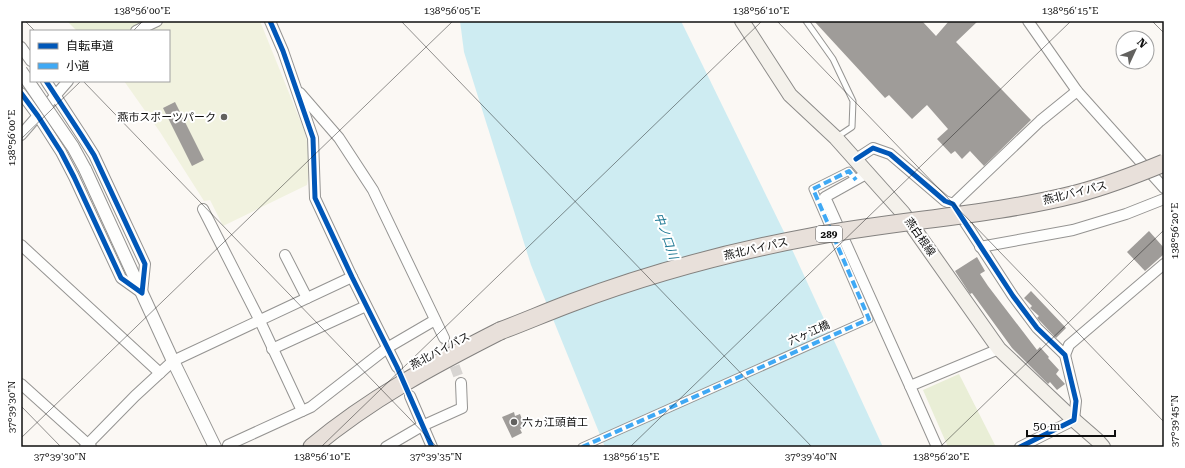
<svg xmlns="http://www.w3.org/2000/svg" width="1185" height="468" font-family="'Roboto Serif','Noto Sans JP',serif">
	<rect width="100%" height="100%" fill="#fbf8f4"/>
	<g fill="#e9eed6">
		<path d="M67 21H151L129 31H77Z"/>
		<path d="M959 374 996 447H948L923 390Z"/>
	</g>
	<path fill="#f1f2df" d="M166 21H260L304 130C310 149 311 165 307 185L223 226 210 200 204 201 160 132 124 81H169V31H146Z"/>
	<path fill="#ceecf2" d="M460 21H681L784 232 883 447H605L531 265 464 52Z"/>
	<g fill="#9f9c99">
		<path d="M814 21H922L936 36 949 21H978L956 42 1031 120 984 166 970 151 962 159 955 151 951 154 937 139 948 129 927 105 912 119 889 95 885 98Z"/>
		<path d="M175 102 204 160 192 166 163 108Z"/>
		<path d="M1149 231 1164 248V254L1145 271 1127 252Z"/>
		<path d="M977 257 985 271 980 274 988 286 1037 350 1040 347 1049 357 1048 358 1059 370 1056 374 1065 384 1057 390 1050 382 1048 384 1012 348 972 293 970 294 955 271Z"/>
		<path d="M1031 291 1066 328 1056 338 1040 321 1037 318 1039 316 1030 308 1032 306 1024 298Z"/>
		<path d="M514 412 515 416 520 414 525 427 520 429 522 433 512 438 502 417Z"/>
	</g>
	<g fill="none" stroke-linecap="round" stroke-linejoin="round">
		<g stroke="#d8d5d2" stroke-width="10" stroke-dasharray="10 5" stroke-linecap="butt">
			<path d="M444 338 461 383"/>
			<path d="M397 367 410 396"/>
		</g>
		<g stroke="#959492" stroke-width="7">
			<path id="service" d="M806 21 833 59 853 101 852 127 837 137"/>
		</g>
		<g stroke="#959492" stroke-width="9">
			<path id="pedestrian" d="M582 447 869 319 813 189 849 171 856 180"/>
		</g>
		<g stroke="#959492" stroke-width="12">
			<g id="minor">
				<path d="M270 21 283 51 313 138 315 198 352 277 397 367"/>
				<path d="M1028 21 1077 91 1164 188"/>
				<path d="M136 31 157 21"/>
				<path d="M21 47 31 61"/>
				<path d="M21 93 38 116 61 152 74 177 121 278 142 293 145 264 94 155 82 136 46 81"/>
				<path d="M300 93 339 138 373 190 444 338"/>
				<path d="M21 135 68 81"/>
				<path d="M856 159 873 148 890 154 945 201 953 204 1013 296 1037 328 1065 355 1076 401 1074 420 1020 447"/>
				<path d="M868 173 825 197 910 386 937 447"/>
				<path d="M953 204 1040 121 1077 91"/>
				<path d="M203 209 260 321 302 411"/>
				<path d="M21 245 160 373"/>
				<path d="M980 247 1073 230 1126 214 1164 199"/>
				<path d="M285 255 307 298"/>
				<path d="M272 349 366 306"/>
				<path d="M1065 355 1069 345 1164 264"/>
				<path d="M21 384 91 447"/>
				<path d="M910 386 999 349"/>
				<path d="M410 396 432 447"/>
				<path d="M228 445 311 407 387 348 435 320"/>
				<path d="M85 447 135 396 173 361 352 277"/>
				<path d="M386 447 422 426 462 408 461 383"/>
			</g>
		</g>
		<g stroke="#959492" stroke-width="14">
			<path id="tertiary" d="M85 169 173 361 215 447"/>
		</g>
		<g stroke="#8c8b89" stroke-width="16">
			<path id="secondary" d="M742 21 790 95 836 138 903 213 999 349 1074 420 1097 440 1103 447"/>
		</g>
		<g stroke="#83817f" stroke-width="19">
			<path id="trunk" d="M312 447C371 398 433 365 500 331"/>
		</g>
		<use href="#service" stroke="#fefefd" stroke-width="5"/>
		<use href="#pedestrian" stroke="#fefefd" stroke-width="7"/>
		<use href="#minor" stroke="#fefefd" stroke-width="10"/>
		<use href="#tertiary" stroke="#fefefd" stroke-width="12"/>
		<use href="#secondary" stroke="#f4f1eb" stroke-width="14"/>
		<use href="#trunk" stroke="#e8e0da" stroke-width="17"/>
		<g stroke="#959492" stroke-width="14" stroke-linecap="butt">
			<path id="tertiary-bridge" d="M21 71 73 147 85 169"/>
		</g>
		<g stroke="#83817f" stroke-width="19" stroke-linecap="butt">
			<path id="trunk-bridge" d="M500 331C524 322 547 312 571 303 648 274 729 252 810 237 898 220 989 216 1076 194 1106 186 1135 175 1164 163"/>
		</g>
		<use href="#tertiary-bridge" stroke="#fefefd" stroke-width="12"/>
		<use href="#trunk-bridge" stroke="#e8e0da" stroke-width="17"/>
		<path stroke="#3fa9f5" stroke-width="4" stroke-dasharray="8 4" stroke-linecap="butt" d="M582 447 869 319 813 189 849 171 856 180"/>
		<g stroke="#fff" stroke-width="8">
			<g id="cycleway">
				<path d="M270 21 283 51 313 138 315 198 352 277 397 367 432 447"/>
				<path d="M21 93 38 116 61 152 74 177 121 278 142 293 145 264 94 155 82 136 46 81"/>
				<path d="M856 159 873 148 890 154 945 201 953 204 1013 296 1037 328 1065 355 1076 401 1074 420 1020 447"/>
			</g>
		</g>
		<use href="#cycleway" stroke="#0057b8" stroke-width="5"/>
	</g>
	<path fill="none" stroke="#0f0f0f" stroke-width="1" stroke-opacity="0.45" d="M25 21 35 31M401 21 812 447M777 21 1164 422M1152 21 1164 33M133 31 143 21M83 81 437 447M21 139 81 81M21 406 61 447M21 438 453 21M321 447 762 21M630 447 1071 21M940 447 1164 230"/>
	<g fill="#62615f" stroke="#fff" stroke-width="1.5">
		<circle cx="224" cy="117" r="4"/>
		<circle cx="514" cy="422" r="4"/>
	</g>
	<g text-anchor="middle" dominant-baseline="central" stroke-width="4" stroke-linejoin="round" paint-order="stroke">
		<rect fill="#fff" stroke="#575757" stroke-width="1" x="816" y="226" width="26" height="16" rx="3"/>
		<g font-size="10" font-weight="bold" fill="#0f0f0f">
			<text x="829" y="234">289</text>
		</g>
		<g font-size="11" fill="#0f0f0f" stroke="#fff" text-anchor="end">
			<text x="216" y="117">燕市スポーツパーク</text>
			<text x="522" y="422" text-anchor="start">六ヵ江頭首工</text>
		</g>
		<g font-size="11" fill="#0f0f0f" stroke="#fff">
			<text transform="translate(1075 193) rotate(-14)">燕北バイパス</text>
			<text transform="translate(920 237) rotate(55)">燕白根線</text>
			<text transform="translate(756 249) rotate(-13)">燕北バイパス</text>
			<text transform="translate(809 333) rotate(-24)">六ヶ江橋</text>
			<text transform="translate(440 351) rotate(-28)">燕北バイパス</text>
		</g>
		<g font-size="12" font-style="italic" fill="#227b96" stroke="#fff">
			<text transform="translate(666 236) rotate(70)">中ノ口川</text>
		</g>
	</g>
	<rect width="1185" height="468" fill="none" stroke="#ffffff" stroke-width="44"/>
	<rect x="30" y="30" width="140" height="52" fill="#ffffff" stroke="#9f9f9f"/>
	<rect x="38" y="43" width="20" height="6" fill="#0057b8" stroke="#9f9f9f"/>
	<text x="66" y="50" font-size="12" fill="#0f0f0f">自転車道</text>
	<rect x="38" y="63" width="20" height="6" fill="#3fa9f5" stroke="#9f9f9f"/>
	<text x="66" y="70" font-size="12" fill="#0f0f0f">小道</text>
	<g transform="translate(1135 50) rotate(46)"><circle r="19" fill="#ffffff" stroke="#9f9f9f"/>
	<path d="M0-3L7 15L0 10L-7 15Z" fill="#62615f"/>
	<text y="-6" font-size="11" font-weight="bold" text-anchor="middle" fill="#0f0f0f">N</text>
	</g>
	<path d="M1027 430v6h88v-6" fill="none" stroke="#0f0f0f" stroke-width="2"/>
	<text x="1033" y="430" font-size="12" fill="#0f0f0f" stroke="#ffffff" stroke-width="3" paint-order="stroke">50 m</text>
	<rect x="22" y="22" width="1141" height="424" fill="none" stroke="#0f0f0f" stroke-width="1.5"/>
	<g font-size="10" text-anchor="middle" fill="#0f0f0f">
		<text x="142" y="14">138°56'00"E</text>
		<text x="452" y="14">138°56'05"E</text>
		<text x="761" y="14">138°56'10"E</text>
		<text x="1070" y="14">138°56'15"E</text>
		<text transform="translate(11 138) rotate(-90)" y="4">138°56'00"E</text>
		<text transform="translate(1174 231) rotate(-90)" y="4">138°56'20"E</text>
		<text transform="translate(11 407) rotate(-90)" y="4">37°39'30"N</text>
		<text transform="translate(1174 421) rotate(-90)" y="4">37°39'45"N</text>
		<text x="60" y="460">37°39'30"N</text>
		<text x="322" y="460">138°56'10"E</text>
		<text x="436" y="460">37°39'35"N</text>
		<text x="631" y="460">138°56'15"E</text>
		<text x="811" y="460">37°39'40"N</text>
		<text x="941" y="460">138°56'20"E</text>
	</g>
</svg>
